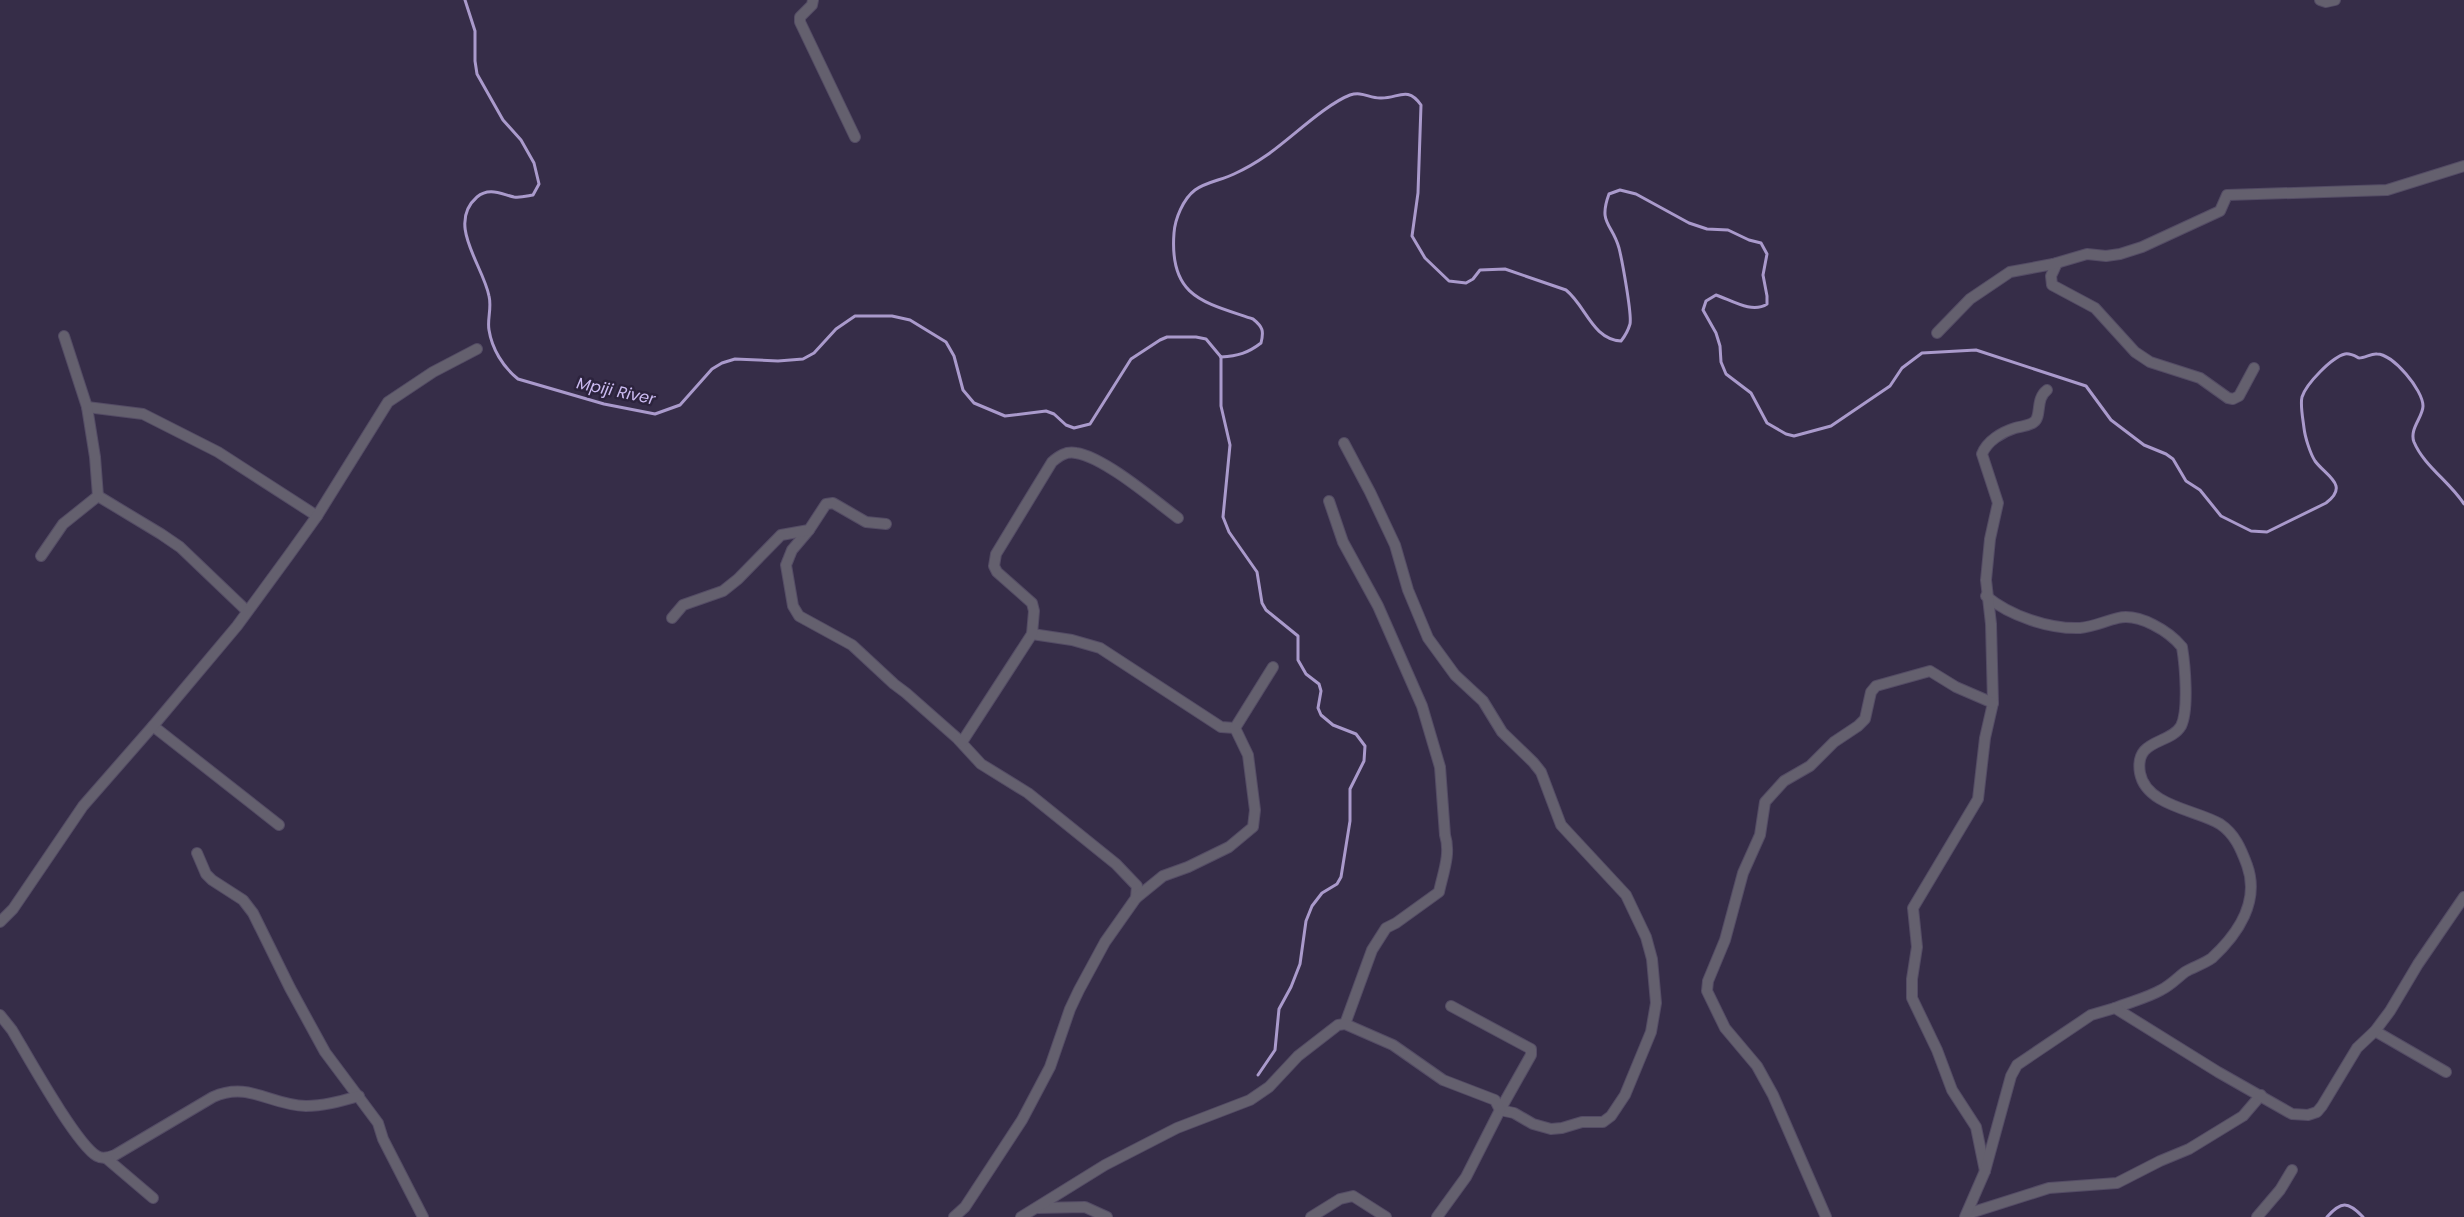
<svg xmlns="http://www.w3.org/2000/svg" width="2464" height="1217" font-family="Poppins,sans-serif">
	<rect width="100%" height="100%" fill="#362d48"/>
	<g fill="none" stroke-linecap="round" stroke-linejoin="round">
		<g stroke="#aa9acc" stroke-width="3">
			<path d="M465 0 475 31V61L477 74 503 120 521 140 534 163 539 184 533 195C527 196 520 198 514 197 501 194 489 187 477 197 446 224 483 265 489 296 492 308 487 319 489 330 492 349 503 367 518 379L604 404 655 414 680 405 712 369 722 363 735 359 778 361 803 359 814 353 836 329 855 316H892L910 320 946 342 954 356 963 390 974 403 1005 416 1046 411 1054 414 1066 425 1074 428 1090 424 1131 359 1160 340 1167 337H1196L1206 339 1221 357"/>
			<path d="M1221 357C1238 356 1248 353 1261 343 1264 331 1263 327 1253 319 1203 302 1169 297 1174 233 1175 219 1183 199 1195 190 1206 182 1222 180 1234 174 1245 169 1257 162 1267 155 1290 139 1326 104 1350 95 1362 91 1369 98 1380 98 1398 99 1407 85 1421 105L1418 193 1412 236 1425 258 1449 281 1466 283 1473 279 1480 270 1505 269 1566 290C1586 306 1592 339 1621 341 1625 336 1628 331 1630 324 1632 314 1622 260 1619 248 1612 223 1598 224 1609 194L1620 190 1636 194 1689 223 1707 229 1728 230 1749 240 1761 243 1767 254 1763 275 1767 296V304C1752 314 1731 300 1716 295L1706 301 1703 310 1716 333 1720 346 1721 362 1726 374 1751 393 1767 423 1786 434 1794 436 1831 426 1890 386 1902 368 1922 353 1976 350 2086 386 2111 420 2144 445 2166 454 2173 459 2186 481 2200 490 2221 516 2251 531 2267 532 2326 503C2350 485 2326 476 2315 461 2310 453 2305 437 2304 428 2303 419 2300 405 2302 397 2306 384 2332 357 2345 354 2350 353 2355 356 2359 358 2365 358 2372 353 2377 354 2393 354 2423 390 2423 406 2423 417 2409 429 2414 442 2424 466 2450 482 2464 504"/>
			<path d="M1221 357V406L1230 445 1223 517 1229 532 1257 572 1262 603 1266 610 1298 636V660L1306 674 1319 684 1321 691 1318 708 1321 715 1333 725 1356 734 1365 746 1364 761 1350 789V821L1341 877 1337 884 1322 893 1312 906 1306 921 1300 964 1291 987 1279 1009 1275 1050 1258 1075"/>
			<path d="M2327 1217C2341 1201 2348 1201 2363 1217"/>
		</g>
		<g stroke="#544c65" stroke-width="12">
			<g id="minor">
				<path d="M813 0 812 5 800 17V22L855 137"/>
				<path d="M2320 0 2326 2 2335 0"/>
				<path d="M2057 263 2051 276 2052 285 2095 308 2135 352 2150 362 2200 378 2228 398 2233 399 2239 396 2254 368"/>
				<path d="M1937 333 1970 299 2010 272 2053 264 2087 254 2106 256 2120 254 2142 247 2220 211 2227 195 2387 190 2464 166"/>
				<path d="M87 407 143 414 218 452 317 516"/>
				<path d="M1344 443 1370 492 1395 545 1408 590 1428 638 1455 675 1483 701 1502 732 1533 762 1541 772 1561 825 1626 895 1646 937 1652 959 1656 1003 1651 1032 1625 1095 1611 1116 1603 1122H1582L1562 1128 1551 1129 1533 1124 1514 1113 1500 1110 1531 1055V1049L1451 1006"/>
				<path d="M98 496 161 534 180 547 247 611"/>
				<path d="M1329 501 1343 542 1378 606 1422 706 1440 767 1445 835C1451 854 1443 873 1439 892L1396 923 1386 928 1372 950 1345 1024"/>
				<path d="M809 530 792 550 786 565 793 606 799 616 852 645 894 684 906 693 957 738 981 764 1028 793 1116 864 1137 886 1136 898 1105 942 1079 990 1070 1009 1050 1067 1022 1120 965 1207 954 1217"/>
				<path d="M41 556 63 524 98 496 95 457 87 407 64 336"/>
				<path d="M1986 596C2010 616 2049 629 2080 628 2093 627 2105 621 2118 618 2139 613 2169 631 2182 647 2185 665 2189 710 2181 726 2170 745 2134 738 2140 773 2146 806 2197 810 2220 824 2235 834 2241 849 2247 865 2260 901 2238 934 2212 958 2204 964 2193 967 2185 972 2177 978 2171 985 2161 990 2147 998 2130 1002 2115 1008"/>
				<path d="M672 618 683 605 723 591 738 579 781 535 809 530 826 504 833 503 866 522 886 524"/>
				<path d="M1032 634 1072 640 1100 648 1221 727 1235 728"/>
				<path d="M153 726 279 825"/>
				<path d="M962 742 1032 634 1034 611 1032 603 997 572 994 566 996 554 1052 462C1059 456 1066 451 1076 453 1104 457 1154 500 1178 518"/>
				<path d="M197 853 206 874 212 880 243 900 253 913 290 988 325 1052 378 1123 383 1139 423 1217"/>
				<path d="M1136 898 1163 876 1188 867 1229 847 1253 827 1255 810 1248 755 1235 728 1273 667"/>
				<path d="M0 922 13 909 83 806 153 726 237 626 289 555 317 516 388 402 433 372 477 349"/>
				<path d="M0 1015 12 1030C27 1055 76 1144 97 1156 102 1159 110 1157 115 1155L213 1097C249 1081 269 1105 306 1106 324 1106 341 1101 359 1096"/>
				<path d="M2375 1031 2446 1072"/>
				<path d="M106 1158 153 1198"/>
				<path d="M1985 1171 1976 1127 1952 1090 1937 1050 1912 998V979L1917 947 1913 908 1978 799 1985 738 1993 703 1991 624 1986 580 1990 539 1998 503 1982 454C1987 441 2002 432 2015 428 2022 426 2029 426 2034 422 2042 416 2035 399 2047 390"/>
				<path d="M1038 1208 1085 1207 1107 1217"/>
				<path d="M1967 1214 2049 1188 2117 1183 2160 1161 2189 1149 2243 1116 2261 1095"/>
				<path d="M1021 1217 1105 1165 1177 1128 1250 1100 1269 1087 1298 1056 1338 1025 1345 1024 1393 1045 1443 1080 1495 1100 1500 1110 1466 1177 1437 1217"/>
				<path d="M1311 1217 1340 1199 1353 1196 1386 1217"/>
				<path d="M1826 1217 1773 1095 1757 1066 1725 1028 1707 991 1708 981 1725 940 1743 873 1760 835 1765 802 1784 781 1810 766 1834 742 1858 726 1865 719 1871 692 1876 686 1930 671 1956 687 1993 703"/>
				<path d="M1965 1217 1985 1171 2011 1076 2017 1065 2091 1015 2115 1008 2218 1072 2292 1114 2308 1115 2317 1112 2322 1106 2357 1048 2375 1031 2390 1011 2418 964 2464 897"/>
				<path d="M2257 1217 2280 1190 2292 1170"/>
			</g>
		</g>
		<use href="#minor" stroke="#64606e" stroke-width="10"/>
	</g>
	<g text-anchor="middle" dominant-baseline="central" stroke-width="5" stroke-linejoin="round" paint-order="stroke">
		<g font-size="16" font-style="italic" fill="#cbbbf1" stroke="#2c233d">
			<text transform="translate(616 391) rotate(12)">Mpiji River</text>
		</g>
	</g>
</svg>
